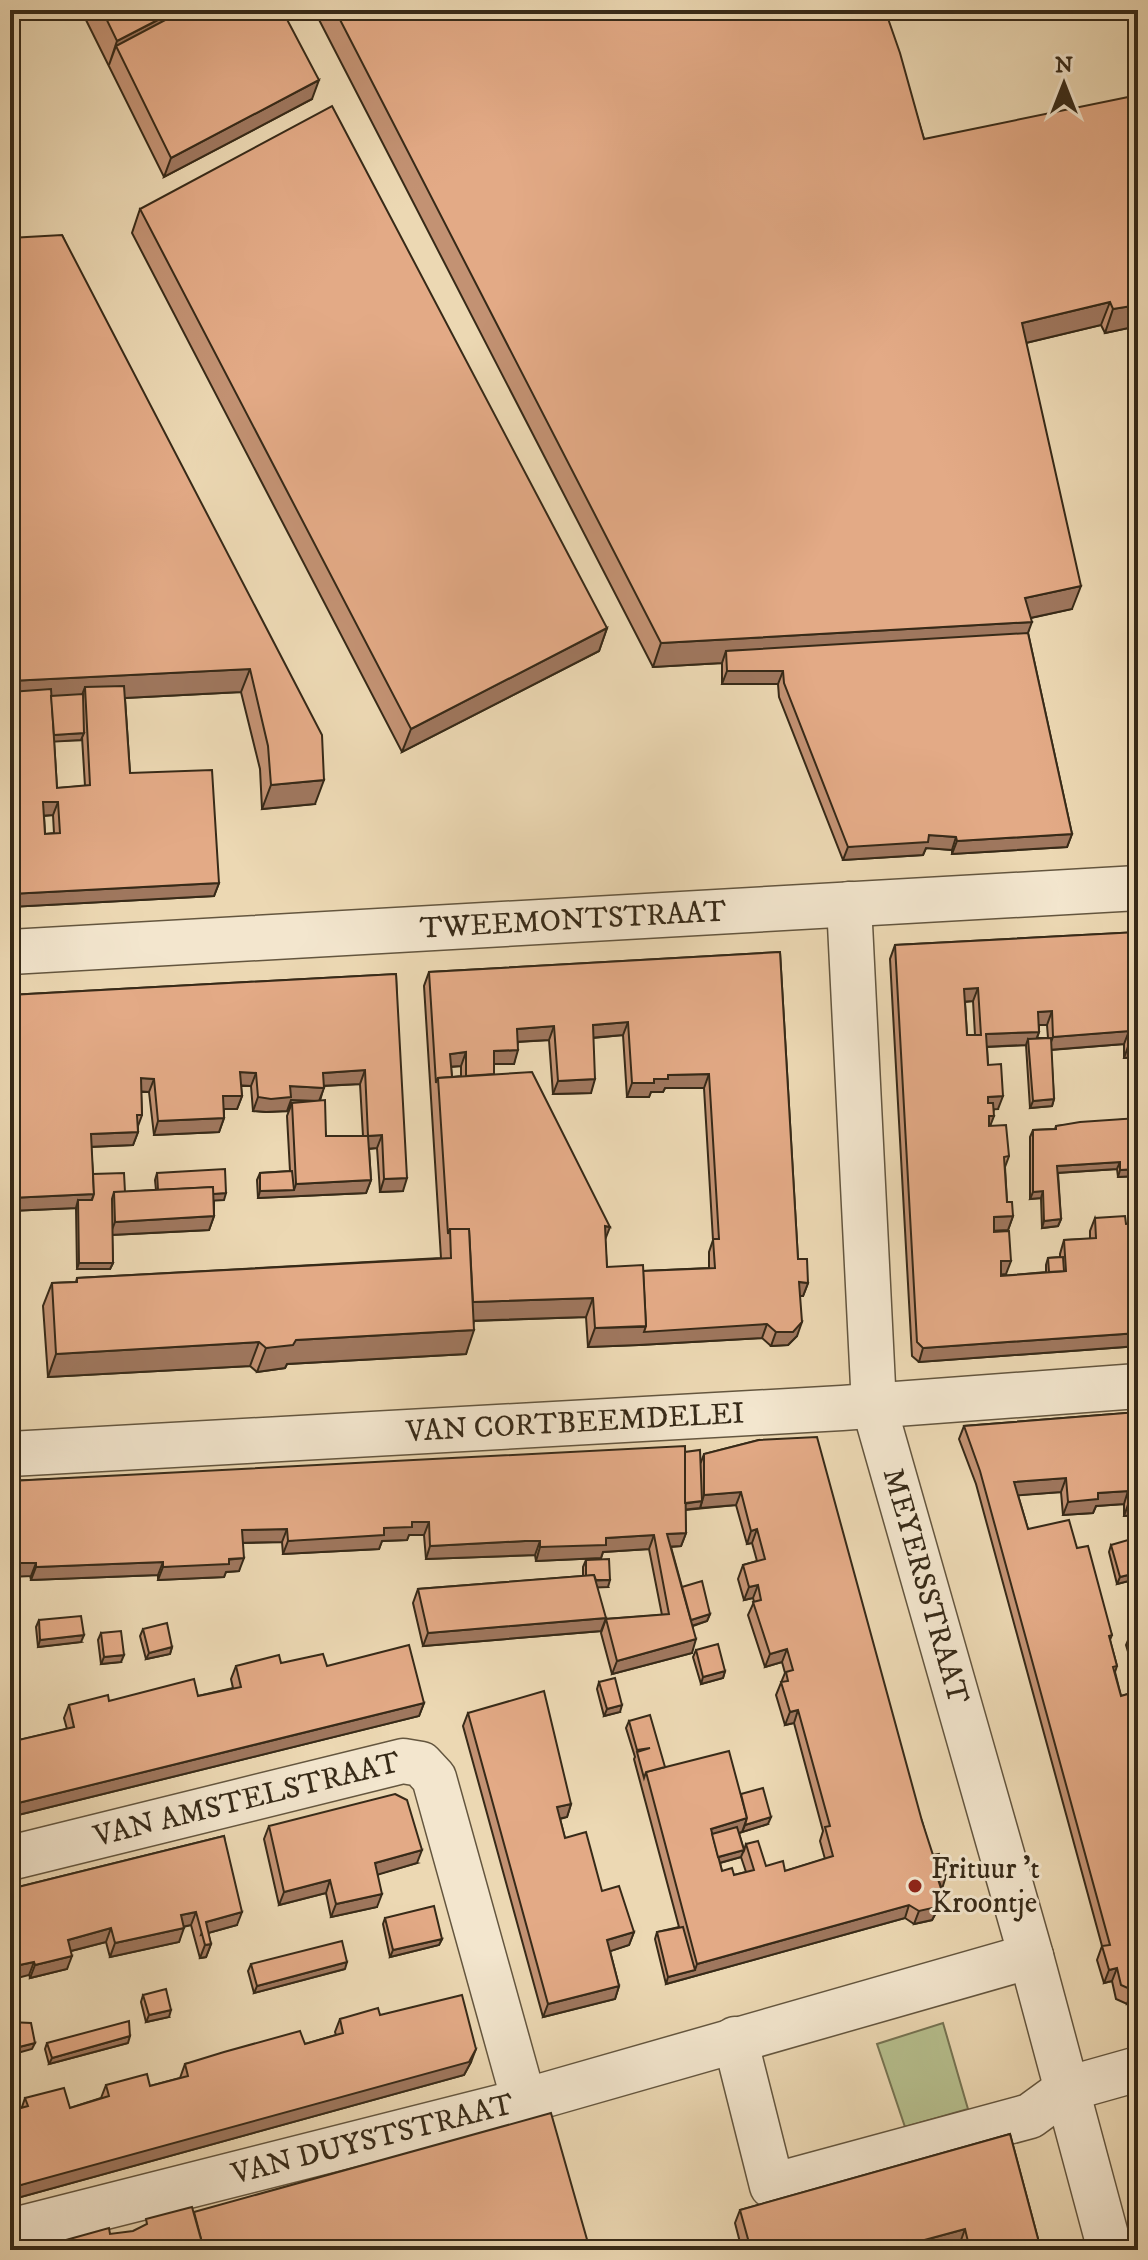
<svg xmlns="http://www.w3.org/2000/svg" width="1148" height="2260" font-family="'IM FELL DW Pica',serif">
	<rect width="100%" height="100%" fill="#ecd8b3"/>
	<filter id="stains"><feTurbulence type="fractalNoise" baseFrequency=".0025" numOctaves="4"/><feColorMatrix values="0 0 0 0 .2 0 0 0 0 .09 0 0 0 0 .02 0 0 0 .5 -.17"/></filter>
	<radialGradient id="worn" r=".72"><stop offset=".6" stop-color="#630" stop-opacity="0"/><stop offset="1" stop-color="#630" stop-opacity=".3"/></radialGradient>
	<path fill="#b6bf8e" stroke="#767453" stroke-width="2" d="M943 2023 968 2109 905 2127 877 2044Z"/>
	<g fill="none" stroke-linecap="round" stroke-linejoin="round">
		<g stroke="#64563f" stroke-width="47">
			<g id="minor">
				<path id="s1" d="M849 904 874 1406 1031 1956 1110 2250"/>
				<path id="s2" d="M10 952 1138 888"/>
				<path id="s3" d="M10 1454 842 1408 1138 1386"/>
				<path id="s4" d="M10 1858 403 1761 421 1764 434 1778 524 2101"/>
				<path d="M735 2039 772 2186 1030 2116 1067 2089 1138 2069"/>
				<path id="s5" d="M10 2231 524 2101 1031 1956"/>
			</g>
		</g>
		<use href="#minor" stroke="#f3e6ce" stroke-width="44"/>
	</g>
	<g fill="#c39273" stroke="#372a18" stroke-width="2" fill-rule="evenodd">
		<path d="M81 10H282L312 99 164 177Z"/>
		<path d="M314 10H885L924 139 1138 326 1105 333 1101 325 1026 343 1072 609 1031 618 1028 633 1072 834 1067 847 952 854V850L926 848 923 855 843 860 779 697 778 684H722V663L653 667Z"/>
		<path d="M140 209 607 628 599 651 402 752 132 233Z"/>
		<path d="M62 235 315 804 262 809 260 769 241 692 125 698 130 773 219 883 214 896 10 907ZM82 737 85 786 57 788 54 741 81 740ZM53 815 54 833 45 834 44 816Z"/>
		<path d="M1138 932V1057L1124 1058V1044L1051 1050 1054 1099 1052 1106 1030 1108 1026 1045 987 1047 988 1065 998 1109H994L990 1126 1009 1156 1005 1167 1007 1202 1013 1216 1008 1230H994L1006 1274H1001V1276L1046 1272V1265L1048 1258 1060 1257V1254L1064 1240 1090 1239V1231L1095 1218 1138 1346 919 1362 912 1356 890 959 895 945ZM973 1001 975 1035H967L965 1002ZM1039 1025H1047L1048 1038H1037L1039 1032Z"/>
		<path d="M780 952 798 1259 808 1283 803 1296H800L797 1336 788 1345 771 1346 762 1338 639 1345 588 1347 586 1317 474 1321 466 1354 287 1364 285 1368 257 1372 250 1366 48 1377 43 1306 52 1283 76 1282 77 1278 441 1258 424 986 429 972ZM623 1035 627 1097H649L651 1092H663L665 1088H704L713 1240 709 1252V1268L643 1271 607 1267 605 1240 494 1074V1064H514L518 1042 549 1040 553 1094 591 1093 593 1038ZM461 1066V1076L452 1077 451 1067Z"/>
		<path d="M396 974 403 1191 380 1192 377 1148 369 1149 371 1180 366 1193 258 1198 257 1180 260 1173 290 1171 287 1116 292 1103 318 1101 291 1100 287 1111 266 1112 253 1111 251 1086H241L242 1096 237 1109H224V1118L219 1132 154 1135 149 1092H141L142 1115 138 1126V1132L133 1145 91 1147 93 1174 125 1192 156 1190 155 1180 157 1173 224 1200H214V1216L209 1230 112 1235 113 1263 110 1269H77L76 1208 10 1211V995ZM360 1084 363 1136H326L320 1101 324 1086Z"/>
		<path d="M1138 1118V1176L1118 1177 1117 1169 1058 1173 1061 1219 1058 1226 1042 1228 1041 1198 1030 1199V1137L1033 1130 1055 1129 1056 1126Z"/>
		<path d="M1138 1412V1515L1124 1516V1504L1096 1506 1093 1513 1063 1515 1061 1492 1018 1495 1028 1529 1077 1548 1112 1635 1110 1640 1117 1666 1115 1672 1121 1696 1138 1691V1740L1137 1743H1134L1138 1756V2001L1127 2004 1116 1999 1112 1981 1104 1983 1097 1960 1102 1946 976 1484 959 1439 964 1426Z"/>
		<path d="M759 1440 922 1821 941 1889 938 1909 932 1920 914 1924 905 1918 666 1984 655 1939 657 1932 679 1927 634 1759 635 1757 626 1728 629 1721 665 1767 741 1794 768 1824 739 1833 744 1850 746 1844 766 1866 785 1871 825 1859 820 1841 823 1831 794 1723 785 1725 776 1695 785 1673 782 1662 765 1667 748 1615 754 1602 753 1598 744 1600 738 1579 743 1565 757 1561 752 1543 747 1544 736 1505 685 1510 686 1533 681 1546 671 1547 682 1587 710 1614 707 1621 693 1626 692 1653 612 1674 601 1633 606 1619 662 1615 649 1549 603 1552 601 1558 536 1561 535 1555 426 1559 424 1535H409L407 1540 382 1541 379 1549 283 1554 282 1542 243 1543 239 1571 226 1572 224 1577 158 1580V1575L31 1580 10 1481 685 1452 701 1462 704 1454ZM741 1857 746 1872 734 1875 722 1871 720 1863Z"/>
		<path d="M1111 1545 1132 1574 1129 1581 1117 1584 1109 1552Z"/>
		<path d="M586 1560 608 1587H597L601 1631 423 1646 413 1603 418 1589 583 1576V1567Z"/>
		<path d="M1138 1583V1610L1134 1594Z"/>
		<path d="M39 1620 81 1642 38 1647 36 1627Z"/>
		<path d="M143 1629 172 1647 170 1654 146 1659 140 1636Z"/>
		<path d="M101 1633 121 1662 101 1664 98 1640Z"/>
		<path d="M1129 1638 1138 1663 1132 1665 1126 1645Z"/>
		<path d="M696 1650 725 1671 723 1678 701 1684 693 1657Z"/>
		<path d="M281 1663 327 1666 424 1703 419 1716 10 1817V1742L67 1729 64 1718 69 1705 109 1701 198 1696 233 1688 231 1679 236 1666Z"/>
		<path d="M599 1682 620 1712 604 1716 597 1689Z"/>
		<path d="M468 1713 571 1804 567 1817 560 1819 565 1838 602 1891 634 1932 629 1945 610 1951 619 1986 615 1999 543 2017 463 1726Z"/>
		<path d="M269 1826 417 1863 378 1874 377 1907 331 1917 326 1893 279 1905 264 1839Z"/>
		<path d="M224 1836 237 1925 208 1933 211 1944 206 1957 200 1958 191 1925 183 1927 179 1942 110 1957 106 1942 71 1951 67 1969 30 1978 10 1889Z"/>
		<path d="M385 1918 442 1939 439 1945 390 1957 383 1924Z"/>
		<path d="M251 1964 345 1969 254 1993 248 1971Z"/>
		<path d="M143 1995 169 2017 146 2022 141 2002Z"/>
		<path d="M380 2015 471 2062 464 2075 10 2200V2111L22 2107 25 2098 70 2108 101 2098 106 2085 150 2086 180 2078 185 2064 305 2044 336 2035 335 2032 340 2019Z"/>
		<path d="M47 2043H128L49 2064 45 2049Z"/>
		<path d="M1010 2134 1041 2250H962L960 2243 932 2250H742L735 2223 740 2210Z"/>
	</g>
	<g fill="#9f775e" stroke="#372a18" stroke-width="2">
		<path d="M177 10H212L116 46 109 65 117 41Z"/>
		<path d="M319 80 312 99 164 177 171 158Z"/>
		<path d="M1110 302 1101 325 1013 346 1022 323Z"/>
		<path d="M1138 305V326L1105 333 1113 309Z"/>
		<path d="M1081 586 1072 609 1016 621 1025 598Z"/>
		<path d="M1032 622 1023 646 726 651 722 663 653 667 661 643Z"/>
		<path d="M607 628 599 651 402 752 411 729Z"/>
		<path d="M250 669 241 692 86 700 85 687 80 700 10 704V681Z"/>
		<path d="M727 671H783L778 684H722Z"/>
		<path d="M84 733 81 740 48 742 51 735Z"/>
		<path d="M324 780 315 804 262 809 271 785Z"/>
		<path d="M43 802H58L53 815 38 816Z"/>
		<path d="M1072 834 1067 847 952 854 957 841Z"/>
		<path d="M929 835 956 837 952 850 926 848 923 855 843 860 848 847Z"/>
		<path d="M219 883 214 896 10 907V894Z"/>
		<path d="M978 988 973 1001 959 1002 964 989Z"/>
		<path d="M1052 1011 1047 1025H1033L1038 1012Z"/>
		<path d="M628 1022 623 1035 588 1038 593 1025Z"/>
		<path d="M554 1026 549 1040 512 1042 517 1029Z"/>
		<path d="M1129 1031 1124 1044 1048 1050 1053 1037Z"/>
		<path d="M1039 1032 1034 1045 1028 1039 1026 1045 981 1047 986 1034Z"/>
		<path d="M1129 1044H1138V1057L1124 1058Z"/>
		<path d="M518 1050 514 1064H490L494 1051Z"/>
		<path d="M466 1052 461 1066 445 1067 450 1054Z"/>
		<path d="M365 1070 360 1084 318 1086 323 1073Z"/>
		<path d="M240 1072 256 1073 251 1086 235 1085Z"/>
		<path d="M709 1074 704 1088H665L663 1092H651L649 1097H627L632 1083 668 1075Z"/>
		<path d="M141 1078 154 1079 149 1092 136 1091Z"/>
		<path d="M595 1079 591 1093 553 1094 558 1081Z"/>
		<path d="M290 1086 324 1088 319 1101 291 1100 287 1111 266 1112 253 1111 258 1097Z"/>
		<path d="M223 1096H242L237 1109H218Z"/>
		<path d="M1003 1096 998 1109 983 1110 988 1097Z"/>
		<path d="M1054 1099 1052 1106 1030 1108 1033 1101Z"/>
		<path d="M989 1116H994L989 1129Z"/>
		<path d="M224 1118 219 1132 154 1135 158 1121Z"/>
		<path d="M138 1132 133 1145 86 1147 91 1134Z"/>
		<path d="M382 1135 377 1148 364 1149 368 1136Z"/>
		<path d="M1120 1162 1117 1169 1055 1173 1057 1166Z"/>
		<path d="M1138 1169V1176L1118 1177 1120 1170Z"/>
		<path d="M407 1178 403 1191 380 1192 384 1179Z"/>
		<path d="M371 1180 366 1193 258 1198 260 1191 294 1190 296 1184Z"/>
		<path d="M1043 1191 1041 1198 1030 1199 1033 1192Z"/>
		<path d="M226 1193 224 1200 156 1204 159 1197Z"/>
		<path d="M94 1194 89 1207 78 1200 76 1208 10 1211V1198Z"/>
		<path d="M214 1216 209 1230 110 1235 115 1222Z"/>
		<path d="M1013 1216 1008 1230 989 1231 994 1217Z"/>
		<path d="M1061 1219 1058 1226 1042 1228 1044 1221Z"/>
		<path d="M605 1226 610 1227 603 1245Z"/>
		<path d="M1001 1261H1011L1006 1274 996 1275Z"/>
		<path d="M79 1263H113L110 1269H77Z"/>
		<path d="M799 1282 808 1283 803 1296H795Z"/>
		<path d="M593 1298 586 1317 464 1321 471 1302Z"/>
		<path d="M802 1322 797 1336 788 1345 771 1346 776 1332Z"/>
		<path d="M767 1324 762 1338 639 1345 588 1347 595 1328Z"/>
		<path d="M474 1330 466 1354 287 1364 285 1368 257 1372 266 1348 296 1340Z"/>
		<path d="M1138 1333V1346L919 1362 923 1348Z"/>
		<path d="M259 1342 250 1366 48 1377 56 1354Z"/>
		<path d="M1066 1478 1061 1492 1009 1496 1014 1482Z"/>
		<path d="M1128 1491 1124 1504 1096 1506 1093 1513 1063 1515 1068 1502 1098 1493Z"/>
		<path d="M741 1492 736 1505 700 1508 704 1495Z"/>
		<path d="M702 1501 700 1508 681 1510 683 1504Z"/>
		<path d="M1129 1502H1138V1515L1124 1516Z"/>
		<path d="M412 1522H429L424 1535H409L407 1540 382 1541 379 1549 283 1554 288 1541 384 1528Z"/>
		<path d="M287 1529 282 1542 237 1543 242 1530Z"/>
		<path d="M757 1529 752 1543 747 1544 751 1531Z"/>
		<path d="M686 1533 681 1546 663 1547 667 1534Z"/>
		<path d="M654 1535 649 1549 603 1552 601 1558 536 1561 540 1547 606 1538Z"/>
		<path d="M525 1541H540L535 1555 426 1559 430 1546Z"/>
		<path d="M244 1558 239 1571 226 1572 224 1577 158 1580 163 1567Z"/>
		<path d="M163 1562 158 1575 31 1580 36 1567Z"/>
		<path d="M10 1563H36L31 1576 10 1577Z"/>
		<path d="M1132 1574 1129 1581 1117 1584 1120 1577Z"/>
		<path d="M610 1580 608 1587 584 1588 586 1581Z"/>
		<path d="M758 1585 753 1598 744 1600 749 1587Z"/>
		<path d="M710 1614 707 1621 685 1628 688 1621Z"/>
		<path d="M606 1618 601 1631 423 1646 428 1633Z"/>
		<path d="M84 1635 81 1642 38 1647 40 1640Z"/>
		<path d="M696 1639 692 1653 612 1674 617 1661Z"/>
		<path d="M172 1647 170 1654 146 1659 149 1653Z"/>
		<path d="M787 1649 782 1662 765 1667 770 1654Z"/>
		<path d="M124 1655 121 1662 101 1664 104 1657Z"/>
		<path d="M1138 1657V1663L1132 1665 1134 1658Z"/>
		<path d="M725 1671 723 1678 701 1684 703 1677Z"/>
		<path d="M424 1703 419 1716 10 1817V1805Z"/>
		<path d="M622 1705 620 1712 604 1716 607 1709Z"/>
		<path d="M798 1710 794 1723 785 1725 790 1712Z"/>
		<path d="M1138 1725 1137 1743 1126 1746 1131 1732Z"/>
		<path d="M571 1804 567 1817 553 1820 557 1807Z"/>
		<path d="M771 1817 768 1824 742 1832 745 1825Z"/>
		<path d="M747 1818 742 1832 710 1841 711 1829Z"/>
		<path d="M422 1850 417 1863 370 1877 375 1863Z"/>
		<path d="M744 1850 741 1857 712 1865 715 1858Z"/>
		<path d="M946 1876 942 1889 938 1879Z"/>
		<path d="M330 1880 326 1893 279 1905 284 1892Z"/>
		<path d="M382 1894 377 1907 331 1917 336 1904Z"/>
		<path d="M943 1895 938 1909 932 1920 914 1924 919 1911Z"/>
		<path d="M909 1905 905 1918 666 1984 668 1977 695 1970 697 1964Z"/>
		<path d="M196 1912 191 1925 177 1928 181 1915Z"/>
		<path d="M242 1912 237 1925 201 1935 206 1922Z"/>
		<path d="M111 1928 106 1942 63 1953 68 1940Z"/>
		<path d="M184 1928 179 1942 110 1957 115 1943Z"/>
		<path d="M634 1932 629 1945 602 1954 607 1940Z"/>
		<path d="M442 1939 439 1945 390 1957 393 1950Z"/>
		<path d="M211 1944 206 1957 200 1958 205 1945Z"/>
		<path d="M72 1956 67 1969 30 1978 35 1965Z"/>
		<path d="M34 1962 29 1975 10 1980V1967Z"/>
		<path d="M347 1962 345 1969 254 1993 257 1986Z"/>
		<path d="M1117 1968 1112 1981 1104 1983 1109 1970Z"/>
		<path d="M619 1986 615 1999 543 2017 548 2004Z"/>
		<path d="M1138 1989V2001L1127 2004 1132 1990Z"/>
		<path d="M171 2010 169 2017 146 2022 149 2015Z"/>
		<path d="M130 2036 128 2043 49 2064 52 2058Z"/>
		<path d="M35 2043 32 2049 10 2055 11 2049Z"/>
		<path d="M476 2049 471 2062 464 2075 10 2200V2188Z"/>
		<path d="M965 2229 960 2243 932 2250H904L906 2245Z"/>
	</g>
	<g fill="#e3aa86" stroke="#372a18" stroke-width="2" fill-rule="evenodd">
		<path d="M102 10H177L117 41Z"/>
		<path d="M184 10H282L319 80 171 158 116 46Z"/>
		<path d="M335 10H885L900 53 924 139 1138 95V305L1113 309 1110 302 1022 323 1081 586 1025 598 1032 622 661 643Z"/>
		<path d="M332 106 607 628 411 729 140 209Z"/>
		<path d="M62 235 322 735 324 780 271 785 268 746 250 669 10 681V238Z"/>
		<path d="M1028 633 1072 834 957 841 956 837 929 835 928 842 848 847 784 683 783 671H727L726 651Z"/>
		<path d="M124 686 130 773 212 770 219 883 10 894V692L51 689 57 788 90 785 85 687ZM43 802H58L60 833 45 834Z"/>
		<path d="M83 694 84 733 54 735 51 696Z"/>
		<path d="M1138 932V1044H1129V1031L1053 1037 1052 1011 1038 1012 1039 1032 986 1034 988 1065 1001 1064 1003 1096 988 1097V1103H993L994 1116H989V1126L1006 1125 1009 1156 1004 1157 1007 1202H1012L1013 1216 994 1217V1232L1009 1231 1011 1261H1001V1276L1066 1271 1064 1240 1096 1238 1095 1218 1125 1216 1126 1224 1138 1223V1333L923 1348 917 1342 895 945ZM978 988 981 1035H967L964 989Z"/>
		<path d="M780 952 798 1259H807L808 1283 799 1282 802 1322 793 1332H776L767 1324 644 1332 646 1326 643 1271 715 1268 713 1239H719L709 1074 668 1075V1079H654V1083H632L628 1022 593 1025 595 1079 558 1081 554 1026 517 1029 518 1050 494 1051V1074L466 1076V1052L450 1054 452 1077 438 1078 436 1083 429 972Z"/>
		<path d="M396 974 407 1178 384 1179 382 1135 368 1136 371 1180 296 1184 292 1103 325 1100 326 1136H368L365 1070 323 1073 324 1088 290 1086 291 1097 271 1099 258 1097 256 1073 240 1072 242 1096H223L224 1118 158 1121 154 1079 141 1078 142 1115H137L138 1132 91 1134 94 1194 10 1198V995Z"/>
		<path d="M1051 1038 1054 1099 1033 1101 1028 1039Z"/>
		<path d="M532 1072 610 1227 605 1226 607 1267 643 1265 646 1326 595 1328 593 1298 473 1302 469 1229H450L448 1234 438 1078Z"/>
		<path d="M1138 1118V1169L1120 1170V1162L1057 1166 1061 1219 1044 1221 1043 1191 1033 1192V1130L1056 1129V1126L1080 1122Z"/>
		<path d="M225 1169 226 1193 213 1194V1187L158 1190 157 1173Z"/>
		<path d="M292 1171 294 1190 260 1191V1173Z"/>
		<path d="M124 1173 125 1192H114L112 1199 113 1263H79L78 1200H92L94 1194 93 1174Z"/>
		<path d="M213 1187 214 1216 115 1222 114 1192Z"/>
		<path d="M450 1229H469L474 1330 296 1340 293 1345 266 1348 259 1342 56 1354 52 1283 77 1282V1278L451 1258Z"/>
		<path d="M1063 1257 1064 1271 1049 1272 1048 1258Z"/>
		<path d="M1138 1412V1502H1129L1128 1491 1098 1493V1499L1068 1502 1066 1478 1014 1482 1028 1529 1069 1520 1077 1548 1088 1546 1112 1635 1109 1636 1117 1666 1113 1667 1121 1696 1138 1691V1730L1131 1732 1138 1756V1989L1132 1990 1121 1985 1117 1968 1109 1970 1102 1946 1110 1945 980 1471 964 1426Z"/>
		<path d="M817 1437 922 1821 933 1855 939 1854 946 1876 938 1879 943 1895 937 1907 919 1911 909 1905 697 1964 646 1772 729 1751 747 1818 711 1829 722 1871 732 1868 734 1875 754 1870 746 1844 758 1841 766 1866 783 1861 785 1871 833 1856 825 1827 830 1826 798 1710 790 1712 781 1682 788 1681 786 1672 793 1670 787 1649 770 1654 753 1602 761 1600 758 1585 749 1587 743 1565 765 1559 757 1529 751 1531 741 1492 704 1495V1454L759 1440Z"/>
		<path d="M685 1446 686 1533 667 1534 696 1639 617 1661 606 1619 669 1614 654 1535 606 1538V1545L540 1547V1541H525L430 1546 429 1522H412V1527L384 1528V1535L337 1538 288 1541 287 1529 242 1530 244 1558 229 1559V1564L163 1567V1562L36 1567V1563H10V1481Z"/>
		<path d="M700 1450 702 1501 685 1503V1452Z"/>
		<path d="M1128 1540 1132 1574 1120 1577 1111 1545Z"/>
		<path d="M609 1559 610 1580H596L594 1575 586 1576V1560Z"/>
		<path d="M594 1575 606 1618 428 1633 418 1589Z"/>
		<path d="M702 1581 710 1614 691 1620 682 1587Z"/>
		<path d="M81 1616 84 1635 40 1640 39 1620Z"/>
		<path d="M167 1623 172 1647 149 1653 143 1629Z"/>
		<path d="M121 1631 124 1655 104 1657 101 1633Z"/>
		<path d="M1138 1636V1657L1134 1658 1129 1638Z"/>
		<path d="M718 1644 725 1671 703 1677 696 1650Z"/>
		<path d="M409 1645 424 1703 10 1805V1742L74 1727 69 1705 108 1695 109 1701 194 1679 198 1696 241 1687 236 1666 279 1655 281 1663 323 1654 327 1666Z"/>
		<path d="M615 1678 622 1705 607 1709 599 1682Z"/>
		<path d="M544 1691 571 1804 557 1807 565 1838 586 1832 602 1891 619 1886 634 1932 607 1940 619 1986 548 2004 468 1713Z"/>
		<path d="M650 1715 665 1767 646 1772 644 1778 637 1752 650 1748 637 1750 629 1721Z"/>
		<path d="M763 1788 771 1817 745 1825 747 1818 741 1794Z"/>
		<path d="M395 1794 407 1800 422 1850 375 1863 382 1894 336 1904 330 1880 284 1892 269 1826Z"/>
		<path d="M737 1827 744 1850 718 1857 712 1834Z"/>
		<path d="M224 1836 242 1912 206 1922 211 1944 205 1945 196 1912 181 1915 184 1928 115 1943 111 1928 68 1940 72 1956 35 1965 34 1962 10 1967V1889Z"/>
		<path d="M434 1906 442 1939 393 1950 385 1918Z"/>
		<path d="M683 1927 695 1970 668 1977 657 1932Z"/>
		<path d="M342 1941 347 1962 257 1986 251 1964Z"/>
		<path d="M166 1989 171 2010 149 2015 143 1995Z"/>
		<path d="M462 1995 476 2049 469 2062 10 2188V2111L28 2106 25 2098 64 2088 70 2108 109 2096 106 2085 147 2074 150 2086 188 2076 185 2064 224 2052 300 2031 305 2044 343 2033 340 2019 378 2008 380 2015Z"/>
		<path d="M129 2021 130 2036 52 2058 47 2043Z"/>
		<path d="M10 2022 31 2023 35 2043 11 2049Z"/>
		<path d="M551 2113 590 2250H204L194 2212Z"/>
		<path d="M1010 2134 1041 2250H970L965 2229 906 2245 907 2250H751L740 2210Z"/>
		<path d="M192 2207 204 2250H30L109 2228 110 2234 133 2231 147 2224 146 2219Z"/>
	</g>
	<circle fill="#8f2418" stroke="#f3e6ce" stroke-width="3" cx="915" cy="1886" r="8"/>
	<g text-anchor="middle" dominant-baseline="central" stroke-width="6" stroke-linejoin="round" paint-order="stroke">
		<g font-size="30" fill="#372a18" stroke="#f3e6ce">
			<text stroke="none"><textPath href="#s2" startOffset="564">TWEEMONTSTRAAT</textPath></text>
			<text stroke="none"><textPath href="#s3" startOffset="566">VAN CORTBEEMDELEI</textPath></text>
			<text stroke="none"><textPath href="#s1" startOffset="690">MEYERSSTRAAT</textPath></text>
			<text stroke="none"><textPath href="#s4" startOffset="244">VAN AMSTELSTRAAT</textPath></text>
			<text stroke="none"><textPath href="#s5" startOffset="374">VAN DUYSTSTRAAT</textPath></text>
		</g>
		<g font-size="30" fill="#372a18" stroke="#f3e6ce" text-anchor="start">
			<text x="931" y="1869">Frituur 't<tspan x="931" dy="34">Kroontje</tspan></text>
		</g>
	</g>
	<rect width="1148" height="2260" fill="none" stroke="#ecd8b3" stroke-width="40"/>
	<rect x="12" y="12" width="1124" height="2236" fill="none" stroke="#372a18" stroke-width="4"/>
	<rect x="20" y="20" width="1108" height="2220" fill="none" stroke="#372a18" stroke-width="2"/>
	<g transform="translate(1064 84)" stroke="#f3e6ce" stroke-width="6" paint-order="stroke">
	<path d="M0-6L14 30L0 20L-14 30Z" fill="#372a18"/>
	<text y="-12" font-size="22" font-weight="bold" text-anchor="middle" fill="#372a18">N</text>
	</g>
	<rect width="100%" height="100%" filter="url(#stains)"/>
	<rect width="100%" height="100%" fill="url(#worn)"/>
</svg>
